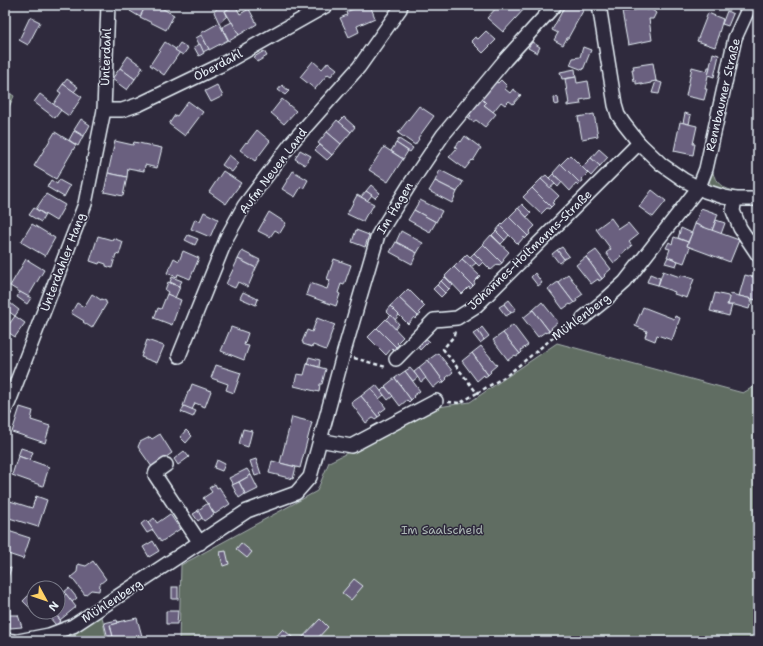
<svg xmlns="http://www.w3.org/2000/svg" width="763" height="646" font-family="'Shantell Sans',sans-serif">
	<rect width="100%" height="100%" fill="#2f2a3d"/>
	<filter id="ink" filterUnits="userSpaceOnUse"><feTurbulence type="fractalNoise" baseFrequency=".025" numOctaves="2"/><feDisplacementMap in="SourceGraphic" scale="8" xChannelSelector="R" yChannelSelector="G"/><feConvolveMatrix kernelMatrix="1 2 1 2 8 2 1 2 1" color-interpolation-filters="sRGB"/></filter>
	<g filter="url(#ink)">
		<g fill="#616d62" stroke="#a4afad">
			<path d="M5 90 14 96 9 107 5 111Z"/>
			<path d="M712 167C714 192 738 193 758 192V195H742L712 187C707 180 710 175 712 167Z"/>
			<path d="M557 343 743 393 758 384V641H179L181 565 317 491 329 462 439 407 470 402Z"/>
			<path d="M101 612 107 641H37Z"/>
		</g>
		<g fill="#6a617f" stroke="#e8f1f8">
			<path d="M133 5H146L140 17 130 11Z"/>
			<path d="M146 5H156L174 15 166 30 140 17Z"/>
			<path d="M220 5H235L225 11 227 16 219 23 214 12Z"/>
			<path d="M235 5 240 14 249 9 257 24 239 35 225 11Z"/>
			<path d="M363 5H370L375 18 357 26 359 32 349 37 340 18 347 15 346 12Z"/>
			<path d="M499 5H524L526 7 503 32 487 18Z"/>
			<path d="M563 5H577L584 9 568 38H567L563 45 554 40 558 33 552 30 565 6Z"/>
			<path d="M646 8 647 10 651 9 656 13 653 19H649L652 40 628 45 622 12Z"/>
			<path d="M727 11 733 14 728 26 722 24Z"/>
			<path d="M708 13 723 19 718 36H719L715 47 697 41Z"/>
			<path d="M30 17 40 22 28 45 19 40Z"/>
			<path d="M232 22 239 35 229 41 222 27Z"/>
			<path d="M219 23 228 40 209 50 201 33Z"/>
			<path d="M486 31 496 40 483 53 471 41 475 37 478 39Z"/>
			<path d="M201 35 209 49 203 52 196 38Z"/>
			<path d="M165 42 180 52 164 75 150 65Z"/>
			<path d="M532 42 540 47 537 53 528 48Z"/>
			<path d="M180 43 188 48 183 55 175 50Z"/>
			<path d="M200 44 204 53 199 56 194 47Z"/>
			<path d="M583 47 591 50 583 70 570 65 573 58 580 57Z"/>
			<path d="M264 51 267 56 257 62 254 57Z"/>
			<path d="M713 53 719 55 714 77 708 75Z"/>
			<path d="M128 56 143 67 135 79 120 68Z"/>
			<path d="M313 61 322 69 328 62 337 69 331 76 328 74 315 89 300 77Z"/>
			<path d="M653 63 656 81 651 82V83L641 85V83L636 84V81H634L632 69H634L633 66Z"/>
			<path d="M692 67 707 71 708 67H710L705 89H707L704 100 686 96Z"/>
			<path d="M120 68 135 79 127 90 112 79Z"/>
			<path d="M575 69 576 77 562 79 560 72Z"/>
			<path d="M576 77 577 83 588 81 591 98 580 100 581 104 567 106V104H569L565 79Z"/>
			<path d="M67 79 78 87 74 92 63 84Z"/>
			<path d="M501 80 507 86 505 89 510 93 513 89 521 95 513 104 509 101 505 105 501 102 493 112 484 105 486 103 481 98 495 81 498 83Z"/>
			<path d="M656 81 662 83 659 94 652 93Z"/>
			<path d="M63 84 82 97 69 116 53 105 61 93 58 91Z"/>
			<path d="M217 85 223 96 211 102 205 91Z"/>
			<path d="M282 85 289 91 285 95 278 90Z"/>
			<path d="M40 94 61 110 55 118 34 102Z"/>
			<path d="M558 97 559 104 555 105 554 98Z"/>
			<path d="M481 98 486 103 484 105 496 114 485 127 476 120 473 122 468 118 471 116 468 113Z"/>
			<path d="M282 99 296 111 284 124 271 113Z"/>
			<path d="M188 101 203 112 185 136 169 124 175 115 177 116Z"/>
			<path d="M419 106 434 116 418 138 419 139 415 145 398 133Z"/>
			<path d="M685 113 691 115 689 124 683 123Z"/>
			<path d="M594 114 598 136 582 139 578 117Z"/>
			<path d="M344 117 355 127 351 132 339 122Z"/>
			<path d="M81 119 90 125 84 136 74 130Z"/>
			<path d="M337 120 351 132 341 144 327 132Z"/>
			<path d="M680 122 697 126 693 144H695L693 155 674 151Z"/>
			<path d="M257 130 270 141 255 161 240 150 246 142 247 143Z"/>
			<path d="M74 131 83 136 78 146 69 140Z"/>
			<path d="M55 132 76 145 56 179 34 166Z"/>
			<path d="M327 132 341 144 332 155 318 143Z"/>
			<path d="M465 136 481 148 473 161 472 160 465 169 449 157 457 148 455 147 460 141 461 142Z"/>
			<path d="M399 139 413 148 410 152 396 143Z"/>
			<path d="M115 141 133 145 134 142 162 148 157 168 145 165 144 171 128 168 127 177 108 173Z"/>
			<path d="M396 143 408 151 403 159 391 151Z"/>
			<path d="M320 145 332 155 327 160 315 150Z"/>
			<path d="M384 147 403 159 388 182 369 170Z"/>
			<path d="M599 149 608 157 600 166 591 158Z"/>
			<path d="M300 150 311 156 305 165 295 159Z"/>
			<path d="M229 155 239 163 232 172 222 165Z"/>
			<path d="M570 155 588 173 582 179 583 181 580 183 561 164Z"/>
			<path d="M591 158 600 166 591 176 582 167Z"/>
			<path d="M561 164 580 183 578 186 576 184 570 191 553 173Z"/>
			<path d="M440 170 463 182 457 192 435 181Z"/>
			<path d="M223 171 241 183 226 204 209 192Z"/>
			<path d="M293 171 308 180 303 189 301 187 295 197 282 189Z"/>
			<path d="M108 173 127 177 123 196 104 192Z"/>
			<path d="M553 174 562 182 558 187 549 178Z"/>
			<path d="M546 175 555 184 550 188 541 179Z"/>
			<path d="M541 179 559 196 552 203 554 204 551 207 532 188Z"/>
			<path d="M51 180 57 184 59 180 70 186 64 197 47 187Z"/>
			<path d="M435 181 457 192 452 203 429 191Z"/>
			<path d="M371 185 380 193 375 198 366 191Z"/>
			<path d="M532 188 551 207 549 209 547 208 541 214 523 197Z"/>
			<path d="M652 190 666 201 653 217 639 207Z"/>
			<path d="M366 191 372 195 367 201 361 197Z"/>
			<path d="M46 194 65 205 56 221 36 209Z"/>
			<path d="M357 195 374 204 369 213 368 212 363 221 364 222 347 214Z"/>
			<path d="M420 200 442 211 436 222 414 210Z"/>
			<path d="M522 204 531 213 527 217 518 209Z"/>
			<path d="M34 208 45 215 41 222 29 215Z"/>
			<path d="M518 208 535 226 529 232 530 234 528 236 509 217Z"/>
			<path d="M701 208 718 214 712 231 695 224Z"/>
			<path d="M414 210 436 222 430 232 408 220Z"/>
			<path d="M204 212 218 219 210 237 191 229 195 219 200 221Z"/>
			<path d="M269 212 286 223 280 233 275 230 270 237 258 231Z"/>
			<path d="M509 217 528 236 525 239 524 237 518 244 500 226Z"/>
			<path d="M611 218 619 229 628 223 638 235 629 242 632 246 621 255 622 257 614 263 606 253 611 249 596 229Z"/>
			<path d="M716 220 725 223 721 234 712 231Z"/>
			<path d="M32 224 55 238 45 256 21 242Z"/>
			<path d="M695 224 739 240 730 262 687 246Z"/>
			<path d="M500 226 509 235 505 240 496 231Z"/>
			<path d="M681 228 692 233 688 242 678 238Z"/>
			<path d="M356 230 369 235 365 247 352 242Z"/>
			<path d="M401 231 423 243 417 253 396 242Z"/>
			<path d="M496 231 505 240 501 244 492 235Z"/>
			<path d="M188 235 198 239 195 245 185 240Z"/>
			<path d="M491 235 509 252 503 259 504 260 502 263 483 244Z"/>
			<path d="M98 236 112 240 113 238 123 242 119 255 116 254 112 268 106 266V264L100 262 99 264 90 261Z"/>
			<path d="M674 237 688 242 687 246 690 247 684 263 667 257 670 249 666 248 669 242 672 244Z"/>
			<path d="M396 242 417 253 412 264 390 252Z"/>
			<path d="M483 244 502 263 499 265 498 264 491 270 474 253Z"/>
			<path d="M562 247 569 256 564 259 557 250Z"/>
			<path d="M557 250 564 259 559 263 552 254Z"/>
			<path d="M596 250 611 269 604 275 605 276 602 279 586 257Z"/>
			<path d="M183 251 199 258 190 279 178 274 177 277 167 273 174 258 179 261Z"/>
			<path d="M242 251 260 260 256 268 238 259Z"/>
			<path d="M474 253 483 262 479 266 470 257Z"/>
			<path d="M467 254 476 263 471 267 462 259Z"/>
			<path d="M586 257 602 279 599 281 598 279 591 284 576 265Z"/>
			<path d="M668 257 678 261 676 266 665 263Z"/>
			<path d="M26 259 44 270 28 297 10 286Z"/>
			<path d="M238 259 256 268 248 287 238 282 235 288 226 284Z"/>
			<path d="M334 259 351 265 344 285 341 284 338 293 340 294 336 306 306 295 310 283 327 289 330 280 327 279Z"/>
			<path d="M462 259 480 276 474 282 475 284 473 286 454 267Z"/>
			<path d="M454 267 473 286 470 289 469 287 462 294 445 276Z"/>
			<path d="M663 271 680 277 681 275 694 279 687 298 674 294 675 292 658 286Z"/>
			<path d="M535 273 542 283 538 286 531 277Z"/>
			<path d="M755 273 758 274V291L756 300 739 296 745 275 753 277Z"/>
			<path d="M568 274 583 294 576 299 577 301 574 303 558 282Z"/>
			<path d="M650 274 660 278 658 285 647 282Z"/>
			<path d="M172 277 182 281 179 286 170 282Z"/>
			<path d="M445 277 453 285 449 289 441 281Z"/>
			<path d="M441 281 449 289 445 293 437 285Z"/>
			<path d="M168 282 180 287 175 298 167 294 168 292 165 290Z"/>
			<path d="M558 282 574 303 571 305 570 304 563 309 548 289Z"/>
			<path d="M437 285 445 293 441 297 433 289Z"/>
			<path d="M408 289 425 306 419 312 421 314 418 316 399 298Z"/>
			<path d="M20 292 31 298 27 304 17 297Z"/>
			<path d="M243 292 258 299 256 305 240 298Z"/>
			<path d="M715 293 728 296 729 298 727 305H732L729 316 710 311Z"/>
			<path d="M92 294 101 300V299L106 301V303H107L92 328 83 322 84 321 71 313 77 303 84 307Z"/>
			<path d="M167 294 181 300 172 325 154 318 158 308 161 309Z"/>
			<path d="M731 294 752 299 749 309 735 305H728Z"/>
			<path d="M399 298 418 316 415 319 414 317 408 324 390 306Z"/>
			<path d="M509 300 516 309 511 313 504 304Z"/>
			<path d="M542 302 558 322 551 328 552 329 549 331 533 310Z"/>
			<path d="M10 303 19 310 15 316 5 309Z"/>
			<path d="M504 304 511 313 506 316 499 307Z"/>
			<path d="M390 306 399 315 395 320 386 311Z"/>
			<path d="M643 307 674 319 675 316 680 318 672 340 657 335 655 341 645 337 647 331 635 326Z"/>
			<path d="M533 310 549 331 546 333 545 332 538 337 523 318Z"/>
			<path d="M391 315 399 324 395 329 386 320Z"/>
			<path d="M15 316 25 323 15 337 5 330Z"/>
			<path d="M317 318 335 325 334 326 330 337V340L326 350 313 345 312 347 303 344V342H302L307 330 312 332Z"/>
			<path d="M386 319 403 337 397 343 399 345 396 347 377 328Z"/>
			<path d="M513 325 528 345 521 350 522 352 520 354 503 333Z"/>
			<path d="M231 327 248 333 244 345 249 346 244 360 221 351Z"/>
			<path d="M482 327 489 336 484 340 478 331Z"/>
			<path d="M377 328 396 347 394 350 392 348 386 355 368 337Z"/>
			<path d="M478 331 484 340 480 343 473 334Z"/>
			<path d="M503 333 520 354 516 356 515 355 508 360 493 340Z"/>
			<path d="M424 337 429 341 420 350 416 345Z"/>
			<path d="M147 340 164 346 157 363 141 357Z"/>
			<path d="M481 346 497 365 490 371 491 372 488 375 472 353Z"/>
			<path d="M438 353 453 372 446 378 447 379 444 382 428 360Z"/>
			<path d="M472 353 488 375 485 377 484 375 477 381 462 361Z"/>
			<path d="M309 357 320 360 319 367 307 364Z"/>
			<path d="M428 360 444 382 441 384 440 382 433 388 418 368Z"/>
			<path d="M307 364 326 369 322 384H320L319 392 294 386 297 374 304 375Z"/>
			<path d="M216 365 241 373 234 393 226 390 228 384 211 378Z"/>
			<path d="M410 368 418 377 413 381 405 371Z"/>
			<path d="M419 368 426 378 421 382 414 372Z"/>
			<path d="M405 371 420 391 413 396 414 397 411 400 395 378Z"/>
			<path d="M395 378 411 400 409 402 407 400 400 406 385 386Z"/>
			<path d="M192 384 211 391 205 407 195 403 192 410 183 406 188 392H189Z"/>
			<path d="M376 385 384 395 379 399 371 389Z"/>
			<path d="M385 387 393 396 388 400 381 391Z"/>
			<path d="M371 388 386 408 379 413 381 415 378 417 361 396Z"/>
			<path d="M361 396 378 417 375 419 373 418 366 423 351 403Z"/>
			<path d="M184 406 196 411 193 417 181 412Z"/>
			<path d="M20 407 33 411 31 420 50 426 45 443 12 432Z"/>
			<path d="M292 417 312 422 300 468 280 463Z"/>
			<path d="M243 429 252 431 248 447 239 444Z"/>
			<path d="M186 430 192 436 186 443 180 437Z"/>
			<path d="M160 434 172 453 152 467 138 447 140 442 150 437 152 439Z"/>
			<path d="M21 448 33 452 30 460 18 456Z"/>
			<path d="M184 451 189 457 178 465 174 459Z"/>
			<path d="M18 456 49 467 43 486 12 475Z"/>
			<path d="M256 459 261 474 255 476 250 461Z"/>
			<path d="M217 460 225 464 222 471 214 468Z"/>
			<path d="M272 461 296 467 293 479 269 473Z"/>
			<path d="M247 469 251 475 233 485 229 478Z"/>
			<path d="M251 475 258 489 246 495 239 482Z"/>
			<path d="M239 482 245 494 239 498 232 485Z"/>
			<path d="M215 484 217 488 219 487 230 504 215 514 203 498 212 492 209 488Z"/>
			<path d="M36 496 47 500 38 527 6 517 10 505 9 504 10 501 32 508Z"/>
			<path d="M208 503 214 514 204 521 197 511Z"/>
			<path d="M198 511 202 518 198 521 193 514Z"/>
			<path d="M170 514 180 529 161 542 148 523 154 518 157 523Z"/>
			<path d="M146 520 153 530 147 533 141 524Z"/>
			<path d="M5 530 30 538 23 559 5 553Z"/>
			<path d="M153 541 159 551 149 557 143 547Z"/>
			<path d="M241 543 252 552 247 558 236 549Z"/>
			<path d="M226 551 229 564 223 566 220 552Z"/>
			<path d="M93 561 106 579 100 584 99 591 91 590 85 595 71 577 77 572 78 564 86 566Z"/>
			<path d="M5 566 11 568 5 587Z"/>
			<path d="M354 579 363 586 351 600 342 593Z"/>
			<rect x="172" y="587" width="6" height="12"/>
			<path d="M69 588 77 598 72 602 64 592Z"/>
			<path d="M66 594 76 607 60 620 54 612H58V600Z"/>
			<path d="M29 595 34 600V604L30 608 23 601Z"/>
			<rect x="5" y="609" width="5" height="19"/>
			<path d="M166 611H178L177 624H166Z"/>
			<path d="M54 613 61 621 56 625 49 617Z"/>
			<path d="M10 615H18L22 627 10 628Z"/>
			<path d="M137 618 142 636 138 637 139 641H122V640L114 641 110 625 118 623V622Z"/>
			<path d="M320 619 328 627 315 641H299Z"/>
			<path d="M117 620 118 623 110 625 113 637 108 638 104 623Z"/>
			<path d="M283 629 293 638 290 641H272Z"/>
		</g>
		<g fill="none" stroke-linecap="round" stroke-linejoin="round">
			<g stroke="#e8f1f8" stroke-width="16">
				<g id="minor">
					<path d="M599 5 615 105 618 115 624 124 639 143 661 164 684 180 705 191 724 197 735 199H758"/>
					<path d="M104 110H122L140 104 219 66 327 5"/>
					<path d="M735 199 733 211 740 228 758 255"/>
					<path d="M583 318 604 301 625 282 699 187 706 169 735 38 750 5"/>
					<path d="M179 356 227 237 244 206 293 141 359 67 400 9 401 5"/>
					<path d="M396 359 434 320 457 318 476 306 639 143"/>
					<path d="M5 410 9 402 85 204 104 110 108 5"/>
					<path d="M320 440 351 446 436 401"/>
					<path d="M166 465 156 472 155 475 200 543"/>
					<path d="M5 640 14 641"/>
					<path d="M18 641 49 635 73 626 247 511 296 493 310 477 343 355 378 235 410 184 443 135 505 60 555 5"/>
				</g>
			</g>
			<g stroke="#e8f1f8" stroke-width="2.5" stroke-dasharray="4 3" stroke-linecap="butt">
				<path d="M354 358 386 367"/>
				<path d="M477 393 506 376 571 323"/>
				<path d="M448 402 460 403 477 393 443 349 454 336 455 330"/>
			</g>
			<use href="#minor" stroke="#2f2a3d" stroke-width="13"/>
		</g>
	</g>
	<g text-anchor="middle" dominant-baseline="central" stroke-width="3" stroke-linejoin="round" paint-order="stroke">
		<g font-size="12" fill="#e8f1f8" stroke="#2f2a3d">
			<text transform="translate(106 57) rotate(-88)">Unterdahl</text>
			<text transform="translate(218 65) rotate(-28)">Oberdahl</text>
			<text transform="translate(723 95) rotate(-77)">Rennbaumer Straße</text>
			<text transform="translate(273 171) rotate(-53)">Aufm Neuen Land</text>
			<text transform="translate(395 208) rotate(-59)">Im Hagen</text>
			<text transform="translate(530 250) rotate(-44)">Johannes-Holtmanns-Straße</text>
			<text transform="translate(63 262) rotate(-69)">Unterdahler Hang</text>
			<text transform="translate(581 317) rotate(-37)">Mühlenberg</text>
			<text transform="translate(112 601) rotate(-33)">Mühlenberg</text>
		</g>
		<g font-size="12" fill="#abb6b4" stroke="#2f2a3d">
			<text x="442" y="530">Im Saalscheid</text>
		</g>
	</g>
	<rect width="763" height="646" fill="none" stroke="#2f2a3d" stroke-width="20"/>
	<rect x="10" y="10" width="743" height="626" fill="none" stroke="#e8f1f8" stroke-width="1.5" filter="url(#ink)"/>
	<g transform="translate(46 600) rotate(130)"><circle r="19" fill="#2f2a3d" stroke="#797a88"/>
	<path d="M0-3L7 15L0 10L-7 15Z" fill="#ffd166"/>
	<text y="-6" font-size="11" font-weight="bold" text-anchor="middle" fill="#e8f1f8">N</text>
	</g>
</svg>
